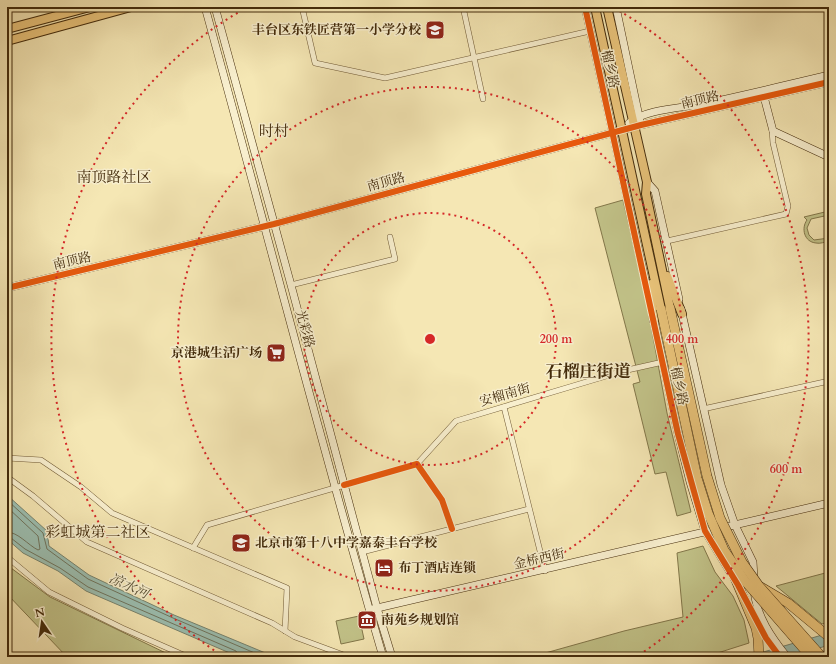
<svg xmlns="http://www.w3.org/2000/svg" width="836" height="664" font-family="Cardo,'Noto Serif SC',serif">
	<rect width="100%" height="100%" fill="#f5e7b4"/>
	<filter id="stains"><feTurbulence type="fractalNoise" baseFrequency=".005" numOctaves="4"/><feColorMatrix values="0 0 0 0 .2 0 0 0 0 .09 0 0 0 0 .02 0 0 0 .5 -.17"/></filter>
	<radialGradient id="worn" r=".72"><stop offset=".6" stop-color="#630" stop-opacity="0"/><stop offset="1" stop-color="#630" stop-opacity=".3"/></radialGradient>
	<g fill="#c2c389" stroke="#82774a">
		<path d="M623 200 645 293 667 413 691 512 677 516 666 472 655 474 633 384 640 382 595 208Z"/>
		<path d="M829 211V215L811 219 807 228 809 235 814 240 829 238V241C825 242 820 244 816 243 804 242 801 228 807 220L804 217Z"/>
		<path d="M703 546 715 572 733 596 744 620 749 643 705 657H531L624 631 683 617 677 553Z"/>
		<path d="M7 565 50 597 174 657H67L7 594Z"/>
		<path d="M829 572V622L822 624 776 586Z"/>
		<path d="M359 616 364 639 341 644 336 621Z"/>
	</g>
	<g fill="#9cbfb1" stroke="#78846f">
		<path d="M7 495 47 531 49 546 89 575 174 615 275 657H239L86 591 58 571 23 553 7 539Z"/>
		<path d="M829 633V645L790 657H746Z"/>
	</g>
	<g fill="none" stroke-linecap="round" stroke-linejoin="round">
		<g stroke="#70755e" stroke-width="1">
			<path d="M7 500 43 533 47 549 88 579 173 618 264 657"/>
			<path d="M7 507 38 536 40 549 38 550C28 545 18 532 7 532"/>
			<path d="M7 537 11 538 25 549 60 568 88 587 236 651 239 657"/>
		</g>
		<g stroke="#705a35" stroke-width="6">
			<g id="street">
				<path d="M302 7 315 63 385 78 590 31"/>
				<path d="M463 7 483 99"/>
				<path d="M667 241 786 214 788 206 773 143 772 130"/>
				<path d="M291 285 395 259 390 237"/>
				<path d="M504 407 545 571"/>
				<path d="M703 409 829 381"/>
				<path d="M7 458 41 460 81 487 112 513 287 588 285 631"/>
				<path d="M417 464 456 421 623 371 663 362"/>
				<path d="M7 477 33 496 87 542 272 623 295 637 349 657"/>
				<path d="M193 548 207 525 417 464 442 500 452 529"/>
				<path d="M362 552 529 509"/>
				<path d="M7 557 49 592 122 628 188 657"/>
			</g>
		</g>
		<g stroke="#432b0b" stroke-width="8">
			<g id="secondary">
				<path d="M205 7C265 224 320 441 383 657"/>
				<path d="M215 7 291 285 377 608 392 657"/>
				<path d="M585 7 649 298"/>
				<path d="M616 7 640 121"/>
				<path d="M763 93 773 131 829 157"/>
				<path d="M629 123C645 109 682 108 703 104 745 95 787 85 829 75"/>
				<path d="M647 182 655 191 679 299"/>
				<path d="M7 288 274 224 641 125 829 82"/>
				<path d="M681 309 721 485 735 525 753 562 754 578"/>
				<path d="M653 316 678 434 690 482 705 531 730 572"/>
				<path d="M754 590C756 616 772 638 787 657"/>
				<path d="M373 609 829 503"/>
				<path d="M757 622 780 657"/>
			</g>
		</g>
		<g stroke="#432b0b" stroke-width="10">
			<g id="primary">
				<path d="M595 7 661 309"/>
				<path d="M607 7 647 182 646 194 670 308"/>
				<path d="M7 29 90 7"/>
				<path d="M7 41 131 7"/>
				<path d="M667 276 682 314"/>
				<path d="M651 284 654 320"/>
			</g>
		</g>
		<g stroke="#432b0b" stroke-width="10">
			<path id="highway" d="M761 587 788 603 829 637"/>
		</g>
		<use href="#street" stroke="#f8efce" stroke-width="5"/>
		<use href="#secondary" stroke="#f8efce" stroke-width="7"/>
		<use href="#primary" stroke="#eac47a" stroke-width="8"/>
		<use href="#highway" stroke="#eac47a" stroke-width="9"/>
		<g stroke="#432b0b" stroke-width="10" stroke-linecap="butt">
			<g id="highway-bridge">
				<path d="M670 308 707 476 720 518 742 562 759 586 822 657"/>
				<path d="M661 309 697 478 708 513 724 550 745 581 811 657"/>
				<path d="M730 566 756 628 758 638 759 657"/>
			</g>
		</g>
		<use href="#highway-bridge" stroke="#eac47a" stroke-width="9"/>
		<g stroke="#f8efce" stroke-width="8">
			<g id="cycleway">
				<path d="M585 7 678 434 705 531 738 585 766 638 780 657"/>
				<path d="M7 288 274 224 641 125 829 82"/>
				<path d="M344 485 417 464 442 500 452 529"/>
			</g>
		</g>
		<use href="#cycleway" stroke="#e8590c" stroke-width="6"/>
	</g>
	<g fill="none" stroke="#d62828" stroke-width="2" stroke-dasharray="2 4">
		<circle cx="430" cy="339" r="126"/>
		<circle cx="430" cy="339" r="252"/>
		<path d="M224 657A379 379 0 0 1 246 8M614 8A379 379 0 0 1 636 657"/>
	</g>
	<defs>
		<g id="school-square" transform="scale(1)"><rect x="-9" y="-9" width="18" height="18" rx="4" fill="#8f2418" stroke="#f8efce"/><path d="M0-5L7-2L0 1L-7-2ZM-4 1L0 2.5L4 1V4Q0 6-4 4Z" fill="#fff"/></g>
		<g id="supermarket-square" transform="scale(1)"><rect x="-9" y="-9" width="18" height="18" rx="4" fill="#8f2418" stroke="#f8efce"/><path d="M-6-5.5h2.5l.6 2H6L4.5 2H-2.5L-4.4-4H-6ZM-1.5 3.2a1.3 1.3 0 1 0 .1 0ZM3 3.2a1.3 1.3 0 1 0 .1 0Z" fill="#fff"/></g>
		<g id="hotel-square" transform="scale(1)"><rect x="-9" y="-9" width="18" height="18" rx="4" fill="#8f2418" stroke="#f8efce"/><path d="M-6-4.5h1.5V1H6V5H4.5V3h-9V5H-6ZM-4 0a1.8 1.8 0 1 1 3.6 0ZM.5 0V-2.5h3Q6-2.5 6 0Z" fill="#fff"/></g>
		<g id="museum-square" transform="scale(1)"><rect x="-9" y="-9" width="18" height="18" rx="4" fill="#8f2418" stroke="#f8efce"/><path d="M0-6L6-3V-2H-6V-3ZM-5-1h2V3h-2ZM-1-1h2V3h-2ZM3-1h2V3H3ZM-6 4H6V6H-6Z" fill="#fff"/></g>
	</defs>
	<g fill-rule="evenodd">
		<use href="#school-square" x="435" y="30"/>
		<use href="#supermarket-square" x="276" y="353"/>
		<use href="#school-square" x="241" y="543"/>
		<use href="#hotel-square" x="384" y="568"/>
		<use href="#museum-square" x="367" y="620"/>
	</g>
	<g text-anchor="middle" dominant-baseline="central" stroke-width="3" stroke-linejoin="round" paint-order="stroke">
		<g font-size="13" font-weight="bold" fill="#432b0b" stroke="#f8efce" text-anchor="start">
			<text x="421" y="30" text-anchor="end">丰台区东铁匠营第一小学分校</text>
			<text x="262" y="353" text-anchor="end">京港城生活广场</text>
			<text x="255" y="543">北京市第十八中学嘉泰丰台学校</text>
			<text x="398" y="568">布丁酒店连锁</text>
			<text x="381" y="620">南苑乡规划馆</text>
		</g>
		<g font-size="13" fill="#432b0b" stroke="#f8efce">
			<text transform="translate(610 69) rotate(77)">榴乡路</text>
			<text transform="translate(700 100) rotate(-13)">南顶路</text>
			<text transform="translate(386 182) rotate(-15)">南顶路</text>
			<text transform="translate(72 261) rotate(-13)">南顶路</text>
			<text transform="translate(305 329) rotate(75)">光彩路</text>
			<text transform="translate(679 386) rotate(78)">榴乡路</text>
			<text transform="translate(505 395) rotate(-16)">安榴南街</text>
			<text transform="translate(539 559) rotate(-13)">金桥西街</text>
		</g>
		<g font-size="14" font-style="italic" fill="#595034" stroke="#f8efce">
			<text transform="translate(129 586) rotate(24)">凉水河</text>
		</g>
		<g font-size="15" fill="#432b0b" stroke="#f8efce">
			<text x="274" y="131">时村</text>
			<text x="114" y="177">南顶路社区</text>
			<text x="98" y="532">彩虹城第二社区</text>
		</g>
		<g font-size="17" font-weight="bold" fill="#432b0b" stroke="#f8efce">
			<text x="588" y="371">石榴庄街道</text>
		</g>
	</g>
	<circle cx="430" cy="339" r="6" fill="#d62828" stroke="#f8efce" stroke-width="2"/>
	<g font-size="12" text-anchor="middle" font-weight="bold" fill="#d62828" stroke="#f8efce" stroke-width="3" stroke-linejoin="round" paint-order="stroke">
		<text x="556" y="343">200 m</text>
		<text x="682" y="343">400 m</text>
		<text x="786" y="473">600 m</text>
	</g>
	<rect width="836" height="664" fill="none" stroke="#f5e7b4" stroke-width="24"/>
	<rect x="8" y="8" width="820" height="648" fill="none" stroke="#432b0b" stroke-width="2"/>
	<rect x="12" y="12" width="812" height="640" fill="none" stroke="#432b0b"/>
	<g transform="translate(42 622) rotate(347)" stroke="#f8efce" stroke-width="3" paint-order="stroke">
	<path d="M0-3L7 15L0 10L-7 15Z" fill="#432b0b"/>
	<text y="-6" font-size="11" font-weight="bold" text-anchor="middle" fill="#432b0b">N</text>
	</g>
	<rect width="100%" height="100%" filter="url(#stains)"/>
	<rect width="100%" height="100%" fill="url(#worn)"/>
</svg>
